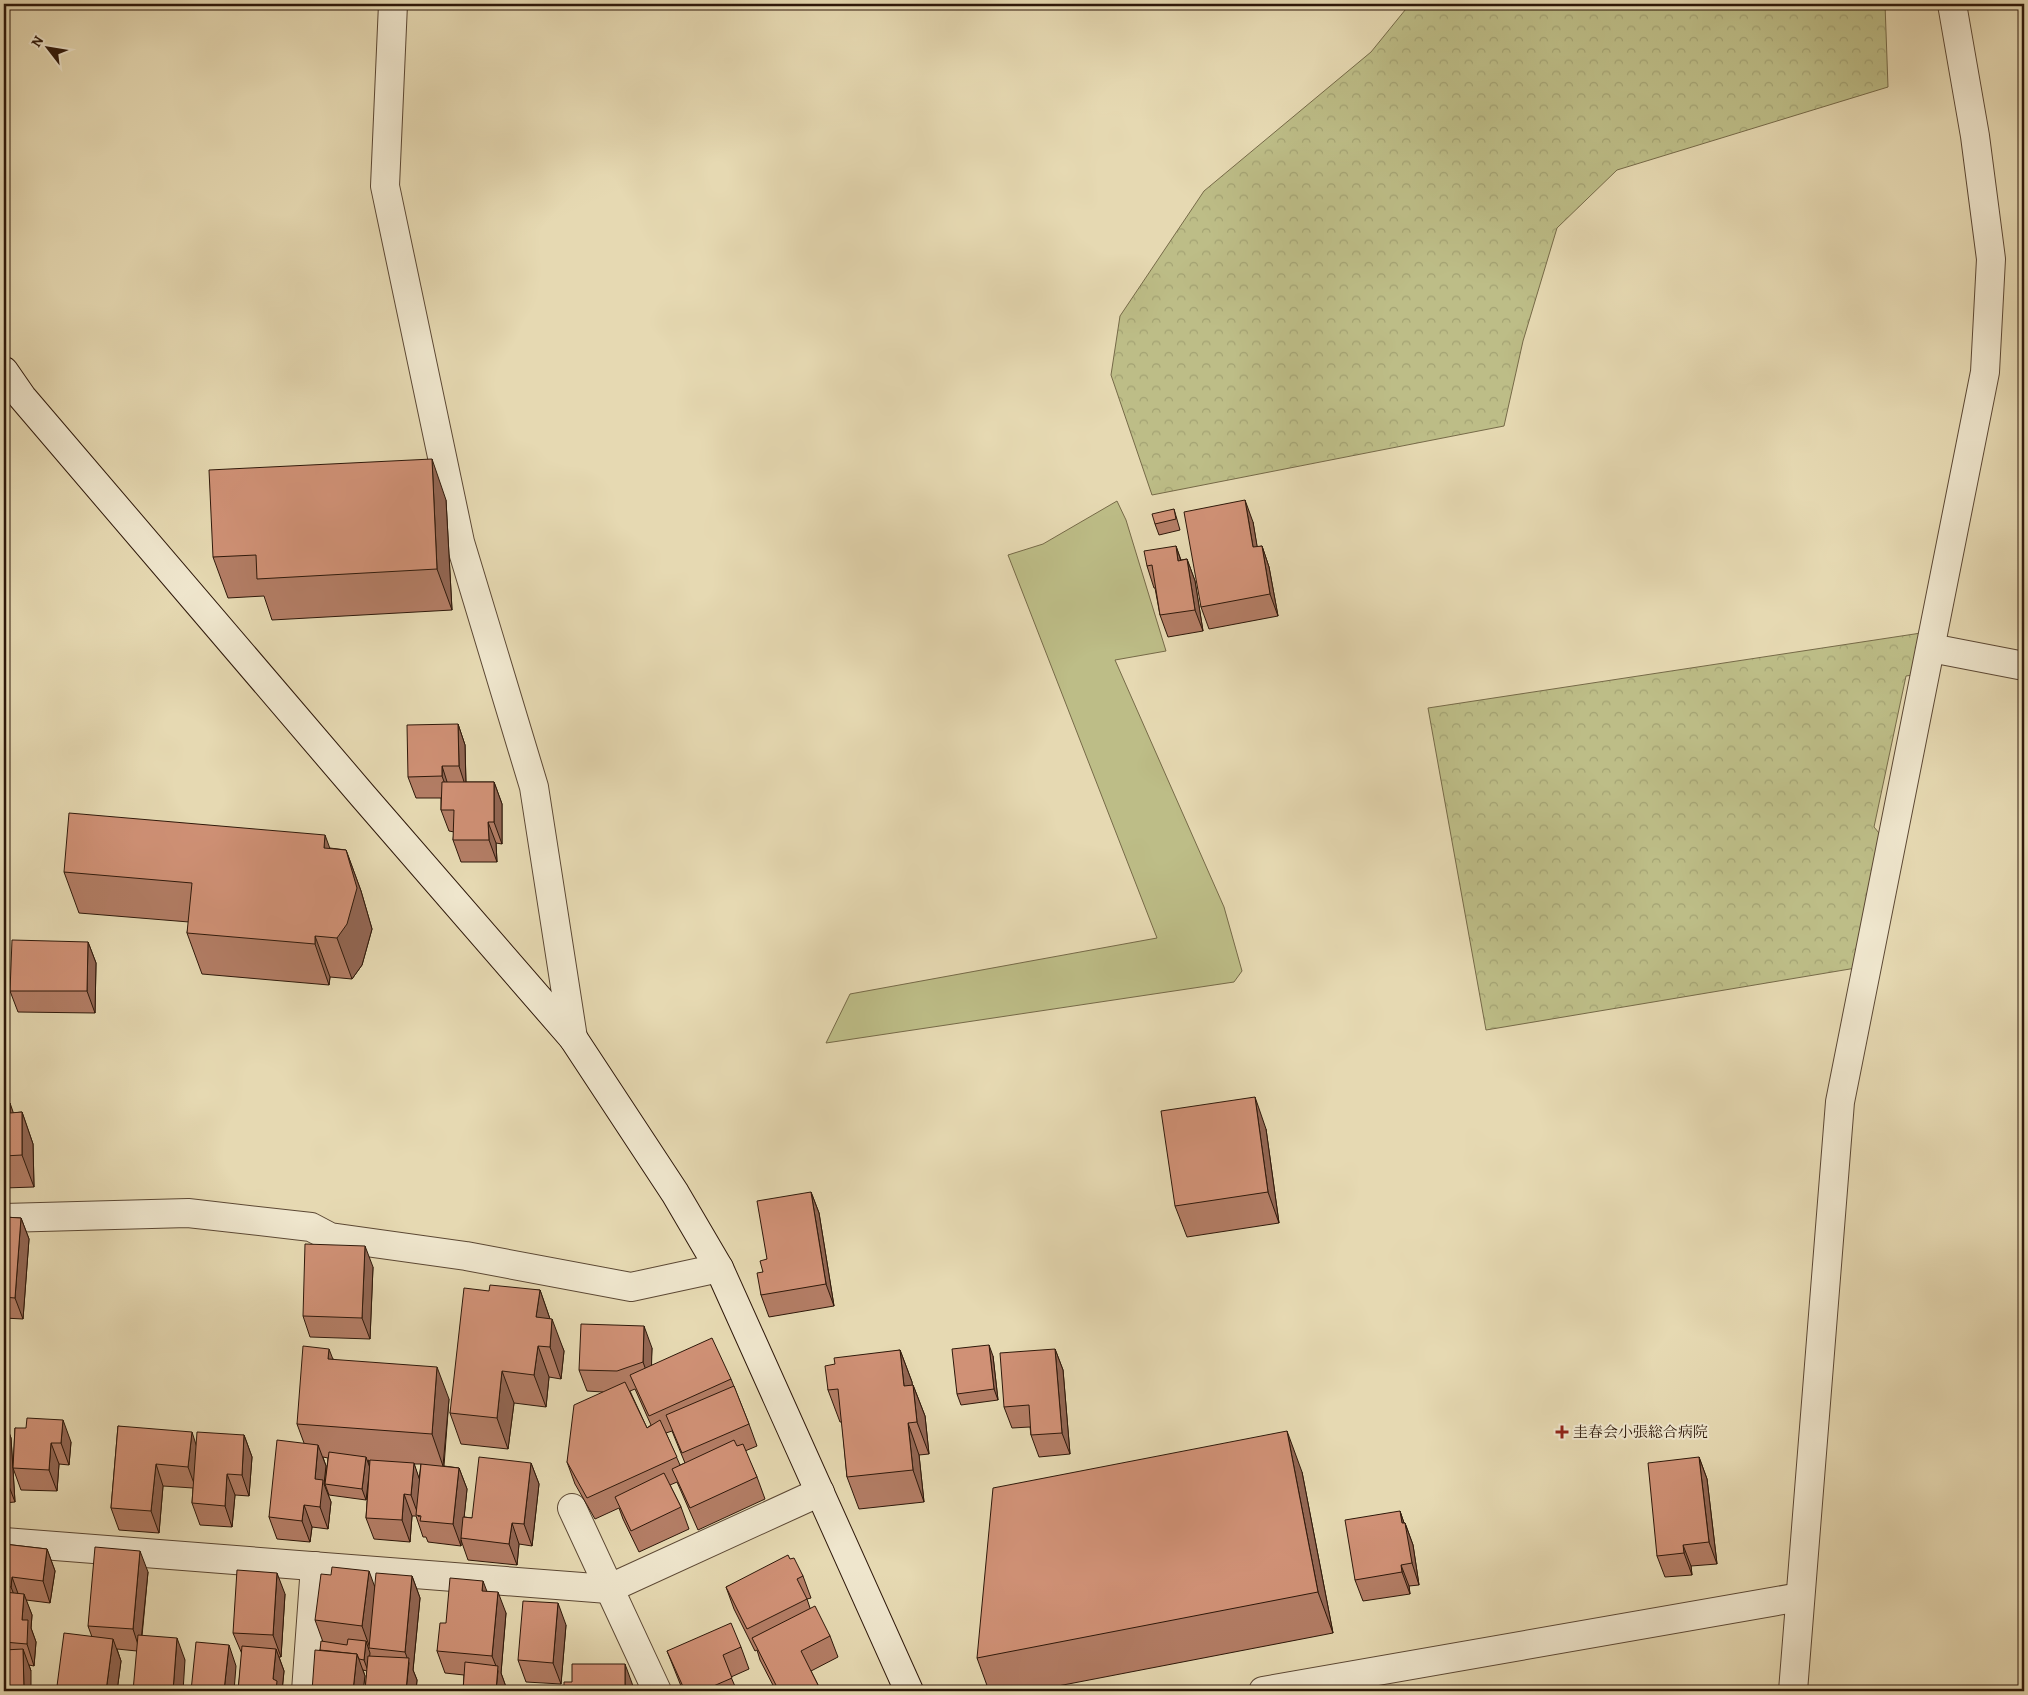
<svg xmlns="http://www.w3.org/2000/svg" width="2028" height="1695" font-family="Alegreya,'Noto Serif JP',serif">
	<defs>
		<pattern id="forest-crowns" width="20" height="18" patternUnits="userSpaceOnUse" patternTransform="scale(1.25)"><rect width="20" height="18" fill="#bdbd87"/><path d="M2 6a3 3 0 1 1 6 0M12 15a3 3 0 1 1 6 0" fill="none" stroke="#a3a273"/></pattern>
	</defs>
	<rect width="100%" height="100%" fill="#e6d9b2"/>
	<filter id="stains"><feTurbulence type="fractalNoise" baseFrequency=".004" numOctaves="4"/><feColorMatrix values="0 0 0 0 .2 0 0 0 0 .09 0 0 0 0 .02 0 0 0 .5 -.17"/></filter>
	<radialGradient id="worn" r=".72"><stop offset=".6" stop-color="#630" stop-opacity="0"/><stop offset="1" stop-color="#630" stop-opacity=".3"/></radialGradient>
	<path fill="#bdbd87" stroke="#766a48" d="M1117 501 1126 520 1166 651 1115 660 1224 907 1242 971 1234 982 826 1043 850 994 1157 938 1008 555 1043 544Z"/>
	<g fill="url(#forest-crowns)" stroke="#766a48">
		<path d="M1410 4H1885L1888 87 1617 170 1557 228 1523 341 1504 426 1152 495 1111 375 1120 316 1204 191 1371 52Z"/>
		<path d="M1921 633 1913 675 1906 676 1874 827 1884 839 1856 968 1486 1030 1428 708Z"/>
	</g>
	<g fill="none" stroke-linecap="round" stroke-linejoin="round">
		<g stroke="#5c4834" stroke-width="30">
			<g id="street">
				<path d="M393 4 385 186 460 542 534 787 573 1038"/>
				<path d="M1931 648 2024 666"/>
				<path d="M4 1218 188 1213 311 1227 330 1237 466 1256 631 1287 719 1268"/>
				<path d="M572 1508 657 1691"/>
				<path d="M4 1542 608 1589 820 1492"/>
				<path d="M306 1691 315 1566"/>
				<path d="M1263 1691 1800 1597"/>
				<path d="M1793 1691 1840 1102 1985 372 1991 259 1975 136 1952 4"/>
			</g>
		</g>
		<g stroke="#2e180a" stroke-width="30">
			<path id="secondary" d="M4 371 22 397 363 796 573 1038 675 1193 719 1268 909 1691"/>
		</g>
		<use href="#street" stroke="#efe6cd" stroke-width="28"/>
		<use href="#secondary" stroke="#efe6cd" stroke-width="28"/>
	</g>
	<g fill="#b37d65" stroke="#2e180a" fill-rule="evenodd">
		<path d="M446 500 452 610 272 620 264 596 228 598 213 557Z"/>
		<path d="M1174 509 1180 530 1159 535 1155 524Z"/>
		<path d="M1253 522 1257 547 1262 546 1269 567 1278 616 1209 629 1201 607Z"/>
		<path d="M1176 546 1181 560 1187 559 1195 581 1203 631 1168 637 1160 615 1155 588H1154L1147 566Z"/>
		<path d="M458 724 465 745 466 782H494L502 804V844L496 843 497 862H461L453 840 454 832 449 831 441 810V798H416L408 777Z"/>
		<path d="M330 848 346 850 361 891 372 929 362 965 352 979 330 977 329 985 202 974 187 933 189 922 79 913 64 872Z"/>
		<path d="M88 942 96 963 95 1013 18 1012 10 991Z"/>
		<path d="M4 1029 7 1040 9 1103 13 1113 22 1112 33 1144 34 1187 4 1188Z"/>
		<path d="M1266 1129 1279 1223 1187 1237 1175 1206Z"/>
		<path d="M811 1192 819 1213 834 1306 769 1317 761 1295 763 1272 767 1259Z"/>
		<path d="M4 1217 21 1218 29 1239 23 1319 4 1318Z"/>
		<path d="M373 1267 370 1339 310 1337 303 1316Z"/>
		<path d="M540 1290 550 1319 564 1351 561 1379 549 1377 546 1407 514 1403 508 1449 461 1444 450 1413 489 1291Z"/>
		<path d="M652 1348 651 1365 731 1379 749 1424 757 1446 745 1451 757 1477 765 1499 698 1530 677 1482 670 1485 681 1507 689 1529 639 1552 623 1519 619 1508 595 1519 575 1484 567 1462 603 1392 587 1391 579 1370ZM635 1389 651 1425 647 1428 630 1391ZM672 1431 685 1463 680 1465 666 1433Z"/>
		<path d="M1055 1349 1063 1370 1070 1454 1039 1457 1031 1435 1030 1427 1012 1428 1004 1407Z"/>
		<path d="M900 1350 912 1382V1385H913L925 1416 929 1454 919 1455 924 1502 859 1509 847 1477 842 1422H840L828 1390 835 1364Z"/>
		<path d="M993 1356 998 1400 961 1405 957 1394Z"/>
		<path d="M333 1359 449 1399 444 1466 459 1468 467 1489 464 1517 472 1518 531 1463 539 1484 532 1546 519 1544 517 1565 468 1560 461 1540V1546L428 1542 426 1537H423L416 1516H412L410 1542 374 1539 366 1518 369 1474 366 1500 329 1495 325 1484 328 1458 323 1457 326 1466 324 1484 331 1502 328 1529 312 1527 310 1542 277 1539 269 1517 304 1443 297 1424ZM368 1460 370 1461V1467ZM414 1464H421L419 1479Z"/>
		<path d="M4 1419 11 1438 15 1502 4 1503Z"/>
		<path d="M118 1426 196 1446 244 1435 252 1457 249 1496 235 1495 232 1527 200 1525 192 1503 193 1488 163 1486 159 1533 119 1530 111 1508Z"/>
		<path d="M15 1428 71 1442 69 1465 59 1464 57 1491 21 1490 13 1468Z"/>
		<path d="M1699 1457 1707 1479 1717 1564 1691 1566 1692 1575 1665 1577 1657 1556Z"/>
		<path d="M1302 1472 1333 1633 1032 1691H989L977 1658Z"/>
		<path d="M1400 1511 1404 1523H1405L1413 1545 1419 1585 1409 1586 1410 1594 1363 1601 1355 1580Z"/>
		<path d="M4 1544 47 1549 55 1571 50 1603 26 1600 32 1615 31 1628 36 1642 34 1666 29 1665 31 1671 4 1691Z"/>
		<path d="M790 1559 803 1576 811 1598 807 1599 810 1608 830 1636 838 1657 811 1671 821 1691H776L760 1660 757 1650 755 1651 734 1609 726 1587Z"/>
		<path d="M148 1572 142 1636 185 1660 137 1651 117 1649 121 1661 117 1691H59L57 1686 92 1637 88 1626Z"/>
		<path d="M412 1576 420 1598 413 1670 417 1680 416 1691H365L367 1671 363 1670 365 1676 363 1691H312L320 1650 323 1642 315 1620 375 1586Z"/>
		<path d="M487 1591 506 1613 501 1673 506 1687 505 1691H463L464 1675 445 1673 437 1651 446 1623Z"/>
		<path d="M285 1594 281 1657H279L284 1671 282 1691H238L242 1654 233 1633Z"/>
		<path d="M566 1625 561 1684 526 1682 518 1660Z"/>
		<path d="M741 1647 749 1669 731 1677 737 1691H683L667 1651Z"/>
	</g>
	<g fill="#926653" stroke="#2e180a">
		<path d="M432 459 446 500 452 610 437 569Z"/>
		<path d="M1245 500 1253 522 1261 569 1253 547Z"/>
		<path d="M1176 546 1183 567 1178 561Z"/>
		<path d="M1262 546 1269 567 1278 616 1270 594Z"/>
		<path d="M1187 559 1195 581 1203 631 1195 610Z"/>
		<path d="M458 724 465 745 466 788 459 766Z"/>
		<path d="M442 766 449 788 450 798 442 776Z"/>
		<path d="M494 782 502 804V844L494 822Z"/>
		<path d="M488 822 496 843 497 862 489 840Z"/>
		<path d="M325 835 340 876 324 848Z"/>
		<path d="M346 850 361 891 372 929 362 965 352 979 337 938Z"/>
		<path d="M315 936 330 977 329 985 315 944Z"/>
		<path d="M88 942 96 963 95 1013 87 991Z"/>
		<path d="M4 1029 7 1040 10 1135 4 1119Z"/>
		<path d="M1255 1097 1266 1129 1279 1223 1268 1192Z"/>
		<path d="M10 1103 21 1135 10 1113Z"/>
		<path d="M22 1112 33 1144 34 1187 22 1155Z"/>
		<path d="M811 1192 819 1213 834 1306 826 1284Z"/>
		<path d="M21 1218 29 1239 23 1319 15 1298Z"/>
		<path d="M365 1246 373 1267 370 1339 362 1318Z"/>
		<path d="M540 1290 551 1322 536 1317Z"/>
		<path d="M552 1319 564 1351 561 1379 550 1347Z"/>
		<path d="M644 1326 652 1348 651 1384 643 1362Z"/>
		<path d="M989 1345 993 1356 998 1400 994 1389Z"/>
		<path d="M538 1346 549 1377 546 1407 534 1375Z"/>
		<path d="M329 1349 341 1380 328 1359Z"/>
		<path d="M1055 1349 1063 1370 1070 1454 1062 1433Z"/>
		<path d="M900 1350 912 1382 916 1418 904 1386Z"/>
		<path d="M437 1367 449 1399 443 1466 432 1434Z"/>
		<path d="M502 1371 514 1403 508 1449 497 1418Z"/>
		<path d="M913 1385 925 1416 929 1454 917 1422Z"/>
		<path d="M4 1419 11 1438 15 1502 7 1481Z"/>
		<path d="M63 1420 71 1442 69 1465 61 1443Z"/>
		<path d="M908 1423 919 1455 924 1502 913 1470Z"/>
		<path d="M1287 1431 1302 1472 1333 1633 1318 1592Z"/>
		<path d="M192 1432 199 1454 196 1489 188 1467Z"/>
		<path d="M244 1435 252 1457 249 1496 242 1475Z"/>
		<path d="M51 1443 59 1464 57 1491 49 1470Z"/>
		<path d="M318 1445 326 1466 324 1484 331 1502 328 1529 320 1507 315 1479Z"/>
		<path d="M366 1457 370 1468 366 1500 362 1489Z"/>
		<path d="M1699 1457 1707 1479 1717 1564 1709 1542Z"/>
		<path d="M414 1463 421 1484 419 1517 411 1495Z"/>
		<path d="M531 1463 539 1484 532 1546 524 1524Z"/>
		<path d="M156 1464 163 1486 159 1533 151 1511Z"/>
		<path d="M459 1468 467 1489 462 1538H461V1546L453 1524Z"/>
		<path d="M227 1474 235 1495 232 1527 225 1506Z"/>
		<path d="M404 1494 412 1516 410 1542 402 1520Z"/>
		<path d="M304 1505 312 1527 310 1542 302 1521Z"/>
		<path d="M1400 1511 1406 1529 1405 1523 1413 1545 1419 1585 1412 1563 1402 1523Z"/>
		<path d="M512 1523 519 1544 517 1565 509 1544Z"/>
		<path d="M1683 1545 1691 1566 1692 1575 1684 1553Z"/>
		<path d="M47 1549 55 1571 50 1603 43 1581Z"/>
		<path d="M140 1551 148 1572 140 1651 133 1629Z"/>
		<path d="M1401 1565 1409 1586 1410 1594 1402 1572Z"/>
		<path d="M369 1571 377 1593 370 1648 362 1626Z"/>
		<path d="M277 1573 285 1594 281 1657 273 1635Z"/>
		<path d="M412 1576 420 1598 413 1670 417 1680 416 1691H406L409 1663 405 1652Z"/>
		<path d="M12 1577 20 1599 19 1608 11 1587Z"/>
		<path d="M483 1581 491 1602 482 1591Z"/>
		<path d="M498 1592 506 1613 501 1673 506 1687 505 1691H496L498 1671 492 1656Z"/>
		<path d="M24 1594 32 1615 31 1628 36 1642 34 1666 27 1644 22 1620Z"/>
		<path d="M558 1603 566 1625 561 1684 553 1663Z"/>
		<path d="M177 1638 185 1660 183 1691H173Z"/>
		<path d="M113 1639 121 1661 117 1691H106Z"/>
		<path d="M366 1641 370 1653 368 1671 364 1660Z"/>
		<path d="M229 1645 236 1666 234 1691H224Z"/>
		<path d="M23 1649 31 1671V1691H24Z"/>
		<path d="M276 1649 284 1671 282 1691H276L273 1679Z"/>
		<path d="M357 1654 365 1676 363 1691H353Z"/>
		<path d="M625 1664 633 1686V1691H625Z"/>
	</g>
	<g fill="#d09176" stroke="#2e180a">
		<path d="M432 459 437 569 257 579 256 555 213 557 209 470Z"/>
		<path d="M1245 500 1253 547 1262 546 1270 594 1201 607 1184 512Z"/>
		<path d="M1174 509 1176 519 1155 524 1152 514Z"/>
		<path d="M1176 546 1178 561 1187 559 1195 610 1160 615 1152 565 1147 566 1144 551Z"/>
		<path d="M458 724 459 766H442V776L408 777 407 725Z"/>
		<path d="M442 782H494V822H488L489 840H453L454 810H441Z"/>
		<path d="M69 813 325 835 324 848 346 850 357 888 347 924 337 938 315 936V944L187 933 192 883 64 872Z"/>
		<path d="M12 940 88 942 87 991H10Z"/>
		<path d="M1255 1097 1268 1192 1175 1206 1161 1111Z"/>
		<path d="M4 1103H10V1113L22 1112V1155L4 1156Z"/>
		<path d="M811 1192 826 1284 761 1295 757 1273 763 1272 760 1261 767 1259 757 1201Z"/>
		<path d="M4 1217 21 1218 15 1298 4 1297Z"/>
		<path d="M305 1244 365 1246 362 1318 303 1316Z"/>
		<path d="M490 1285 540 1290 536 1317 552 1319 550 1347 538 1346 534 1375 502 1371 497 1418 450 1413 464 1288 489 1291Z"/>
		<path d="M581 1324 644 1326 643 1362 617 1371 579 1370Z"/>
		<path d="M712 1338 731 1379 649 1416 630 1375Z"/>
		<path d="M989 1345 994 1389 957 1394 952 1349Z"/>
		<path d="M303 1346 329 1349 328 1359 437 1367 432 1434 297 1424Z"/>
		<path d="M1055 1349 1062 1433 1031 1435 1029 1405 1004 1407 1000 1353Z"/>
		<path d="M900 1350 904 1386 913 1385 917 1422 908 1423 913 1470 847 1477 838 1389 828 1390 825 1366 835 1364 834 1358Z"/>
		<path d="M625 1382 647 1428 660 1420 677 1457 587 1498 567 1462 574 1405Z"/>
		<path d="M734 1386 749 1424 682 1453 666 1415Z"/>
		<path d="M27 1418 63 1420 61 1443H51L49 1470 13 1468 15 1428H26Z"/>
		<path d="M118 1426 192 1432 188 1467 156 1464 151 1511 111 1508Z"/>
		<path d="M1287 1431 1318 1592 977 1658 993 1488Z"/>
		<path d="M4 1432 7 1481H4Z"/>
		<path d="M197 1432 244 1435 242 1475 227 1474 225 1506 192 1503Z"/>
		<path d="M277 1440 318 1445 315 1479 323 1480 320 1507 304 1505 302 1521 269 1517Z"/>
		<path d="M734 1440 737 1446 743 1444 757 1477 690 1508 672 1469Z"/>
		<path d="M329 1452 366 1457 362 1489 325 1484Z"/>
		<path d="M479 1457 531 1463 524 1524 512 1523 509 1544 461 1538 463 1517 472 1518Z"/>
		<path d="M1699 1457 1709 1542 1683 1545 1684 1553 1657 1556 1648 1463Z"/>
		<path d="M370 1460 414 1463 411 1495 404 1494 402 1520 366 1518Z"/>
		<path d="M421 1464 459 1468 453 1524 420 1521 421 1516 416 1515Z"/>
		<path d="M664 1473 681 1507 631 1531 615 1497Z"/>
		<path d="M1400 1511 1402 1523H1405L1412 1563 1401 1565 1402 1572 1355 1580 1345 1520Z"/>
		<path d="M4 1544 47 1549 43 1581 12 1577 11 1587 4 1586Z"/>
		<path d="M95 1547 140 1551 133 1629 88 1626Z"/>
		<path d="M788 1555 790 1559 794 1558 803 1576 797 1579 807 1599 747 1629 726 1587Z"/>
		<path d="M332 1567 369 1571 362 1626 315 1620 321 1574 331 1575Z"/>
		<path d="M237 1570 277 1573 273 1635 233 1633Z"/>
		<path d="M376 1573 412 1576 405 1652 369 1648Z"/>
		<path d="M450 1578 483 1581 482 1591 498 1592 492 1656 437 1651 440 1623H446Z"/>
		<path d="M4 1592 24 1594 22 1620H28L27 1644 4 1642Z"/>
		<path d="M523 1601 558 1603 553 1663 518 1660Z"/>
		<path d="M815 1606 830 1636 801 1651 821 1691H779L752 1638Z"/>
		<path d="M731 1623 741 1647 723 1655 732 1678 702 1691H685L667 1651Z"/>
		<path d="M64 1633 113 1639 106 1691H65V1687L57 1686Z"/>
		<path d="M138 1635 177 1638 173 1691H133Z"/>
		<path d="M348 1639 366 1641 364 1660 359 1659 357 1654 320 1650 321 1641 347 1645Z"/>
		<path d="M196 1642 229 1645 224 1691H191Z"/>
		<path d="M242 1646 276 1649 273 1679 277 1681 276 1691H238Z"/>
		<path d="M23 1649 24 1691H4V1650Z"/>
		<path d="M315 1650 357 1654 353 1691H312Z"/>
		<path d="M368 1656 409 1658 406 1691H365Z"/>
		<path d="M465 1662 498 1666 496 1691H463Z"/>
		<path d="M572 1664H625V1691H564V1682H572Z"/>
	</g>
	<path fill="#8f2418" stroke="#efe6cd" stroke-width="2" d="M1559.5 1424.5h5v5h5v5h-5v5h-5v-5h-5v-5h5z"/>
	<g text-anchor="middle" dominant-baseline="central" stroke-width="4" stroke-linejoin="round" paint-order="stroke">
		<g font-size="15" fill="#2e180a" stroke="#efe6cd" text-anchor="start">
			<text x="1573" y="1432">圭春会小張総合病院</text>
		</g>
	</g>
	<rect width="2028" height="1695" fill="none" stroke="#e6d9b2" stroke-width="20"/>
	<rect x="5" y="5" width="2018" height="1685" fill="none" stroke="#2e180a" stroke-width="2.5"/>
	<rect x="10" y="10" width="2008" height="1675" fill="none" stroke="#2e180a"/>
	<g transform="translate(48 48) rotate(301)" stroke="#efe6cd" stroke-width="4" paint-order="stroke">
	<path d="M0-4L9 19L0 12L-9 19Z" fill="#2e180a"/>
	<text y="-8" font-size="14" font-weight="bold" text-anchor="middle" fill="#2e180a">N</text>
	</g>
	<rect width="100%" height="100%" filter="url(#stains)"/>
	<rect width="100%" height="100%" fill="url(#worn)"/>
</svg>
